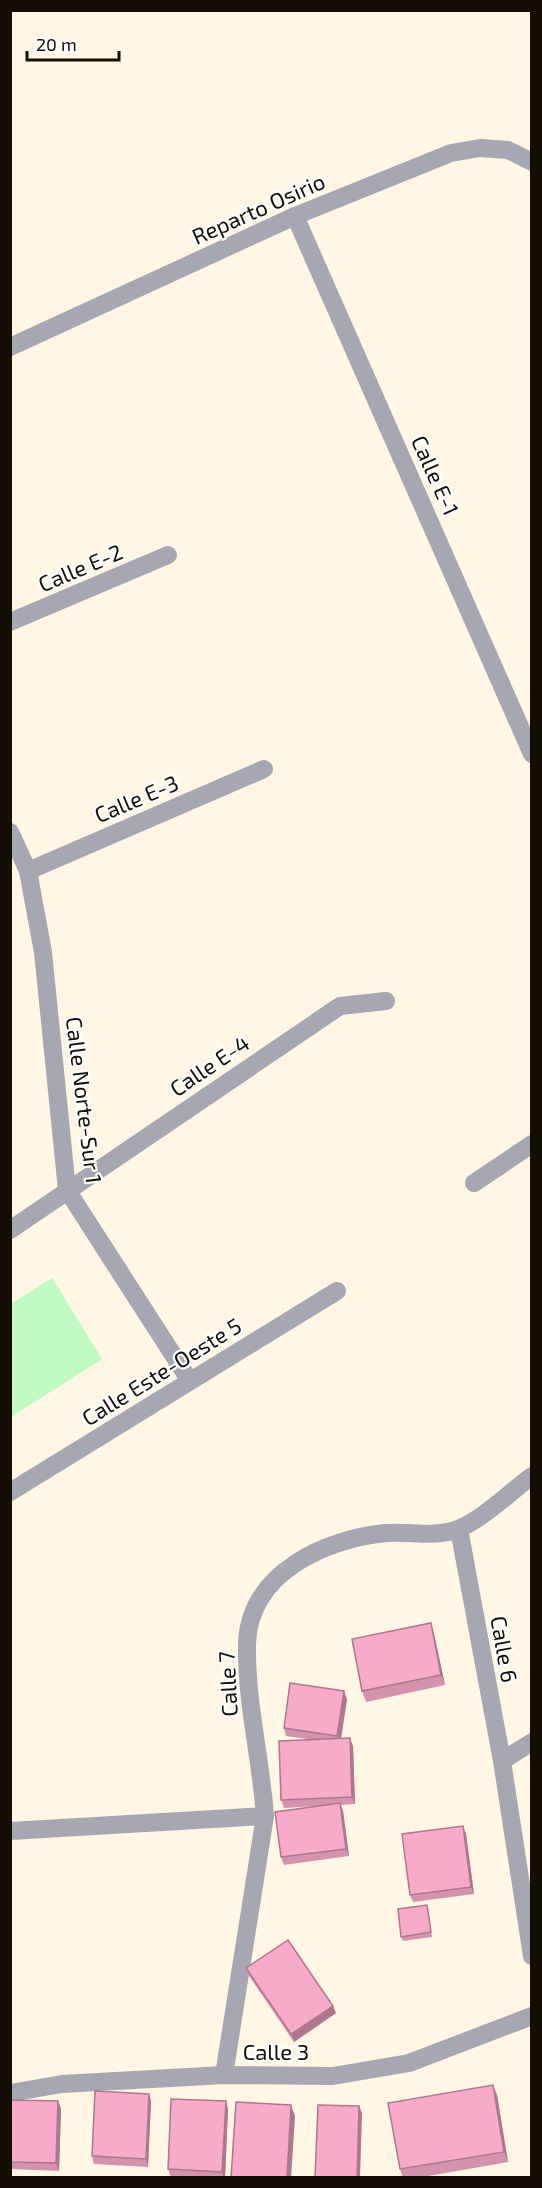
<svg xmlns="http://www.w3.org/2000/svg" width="542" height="2188" font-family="'Exo 2',sans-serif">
	<rect width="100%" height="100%" fill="#fff6e4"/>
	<path fill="#c0f9c2" d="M52 1278 102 1359 11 1417V1304Z"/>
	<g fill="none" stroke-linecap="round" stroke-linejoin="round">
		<g stroke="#a7a7b4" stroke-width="18">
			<path d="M295 216 532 754"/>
			<path d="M10 347 295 216 451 153 480 148 508 150 532 162"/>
			<path d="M10 622 168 555"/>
			<path d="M10 832 28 871 43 952 67 1190 190 1381"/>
			<path d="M28 871 264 769"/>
			<path d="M474 1183 532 1144"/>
			<path d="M10 1230 340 1006 386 1001"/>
			<path d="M10 1492 337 1291"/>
			<path d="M459 1529 502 1761 532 1956"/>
			<path d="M502 1761 532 1742"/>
			<path d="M10 1831 265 1816"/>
			<path d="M224 2075 265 1816C261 1759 246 1702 247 1644 249 1573 325 1539 386 1533 411 1531 434 1538 458 1529 483 1519 510 1492 532 1476"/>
			<path d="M10 2093 62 2084 224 2075 333 2076 409 2063 532 2016"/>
		</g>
	</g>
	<g fill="#d592ae">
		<path d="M434 1634 445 1685 366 1702 362 1691Z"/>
		<path d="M347 1699 341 1739 353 1746 355 1804 341 1805 343 1811 349 1856 284 1865 281 1857 316 1806 284 1808 281 1800 314 1740 286 1736 284 1728Z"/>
		<path d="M463 1826 466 1834 474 1894 413 1902 410 1895Z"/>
		<path d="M428 1909 432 1937 403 1941 401 1937Z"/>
		<path d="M246 1968 336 2013 294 2042 249 1976Z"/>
		<path d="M149 2094 151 2101 148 2167 94 2164 92 2156Z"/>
		<path d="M497 2095 508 2162 417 2178H403L400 2169Z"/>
		<path d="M10 2100 58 2101 61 2109 59 2171 10 2169Z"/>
		<path d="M228 2109 225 2178 171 2177 168 2169Z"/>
	</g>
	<g fill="#ae778d">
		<path d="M431 1623 434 1634 445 1685 441 1675Z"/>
		<path d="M344 1691 347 1699 340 1744 337 1736Z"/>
		<path d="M350 1738 353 1746 355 1804 352 1797Z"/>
		<path d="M340 1803 343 1811 349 1856 346 1849Z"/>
		<path d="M463 1826 466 1834 474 1894 471 1887Z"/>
		<path d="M333 2006 336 2013 294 2042 291 2034Z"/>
		<path d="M493 2085 497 2095 508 2162 504 2152Z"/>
		<path d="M149 2094 151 2101 148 2167 146 2159Z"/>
		<path d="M58 2101 61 2109 59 2171 56 2163Z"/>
		<path d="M226 2101 228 2109 225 2178H224L222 2172Z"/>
		<path d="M291 2105 295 2116 291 2178H287Z"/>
		<path d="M359 2106 362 2113 360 2178H357Z"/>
	</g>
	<g fill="#f8aaca" stroke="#ae778d" stroke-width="1.5">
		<path d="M431 1623 441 1675 362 1691 352 1639Z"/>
		<path d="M290 1683 344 1691 337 1736 284 1728Z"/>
		<path d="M350 1738 352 1797 281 1800 279 1741Z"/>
		<path d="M340 1803 346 1849 281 1857 275 1812Z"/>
		<path d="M463 1826 471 1887 410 1895 402 1834Z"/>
		<path d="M427 1905 431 1932 401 1937 398 1909Z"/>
		<path d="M288 1940 333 2006 291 2034 246 1968Z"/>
		<path d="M493 2085 504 2152 400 2169 388 2103Z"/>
		<path d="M95 2091 149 2094 146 2159 92 2156Z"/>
		<path d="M171 2099 226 2101 222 2172 168 2169Z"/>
		<path d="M10 2100 58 2101 56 2163 10 2162Z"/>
		<path d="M236 2102 291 2105 287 2178H231Z"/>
		<path d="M318 2105 359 2106 357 2178H315Z"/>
	</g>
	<g text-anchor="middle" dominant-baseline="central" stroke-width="4.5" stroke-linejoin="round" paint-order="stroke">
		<g font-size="22" fill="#140e05" stroke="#fff">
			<text transform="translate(258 208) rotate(-24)">Reparto Osirio</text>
			<text transform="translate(436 475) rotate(66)">Calle E-1</text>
			<text transform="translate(80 567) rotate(-23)">Calle E-2</text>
			<text transform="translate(136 798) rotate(-23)">Calle E-3</text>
			<text transform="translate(209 1065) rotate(-34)">Calle E-4</text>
			<text transform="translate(85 1100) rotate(83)">Calle Norte-Sur 1</text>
			<text transform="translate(161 1371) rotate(-32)">Calle Este-Oeste 5</text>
			<text transform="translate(505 1649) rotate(80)">Calle 6</text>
			<text transform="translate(227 1684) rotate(-93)">Calle 7</text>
			<text x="276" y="2051">Calle 3</text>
		</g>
	</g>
	<rect width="542" height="2188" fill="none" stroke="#140e05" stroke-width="24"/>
	<path d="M27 51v9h92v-9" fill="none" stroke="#140e05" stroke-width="3"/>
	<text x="36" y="51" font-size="18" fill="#140e05" stroke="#ffffff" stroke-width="4.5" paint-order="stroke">20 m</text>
</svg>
